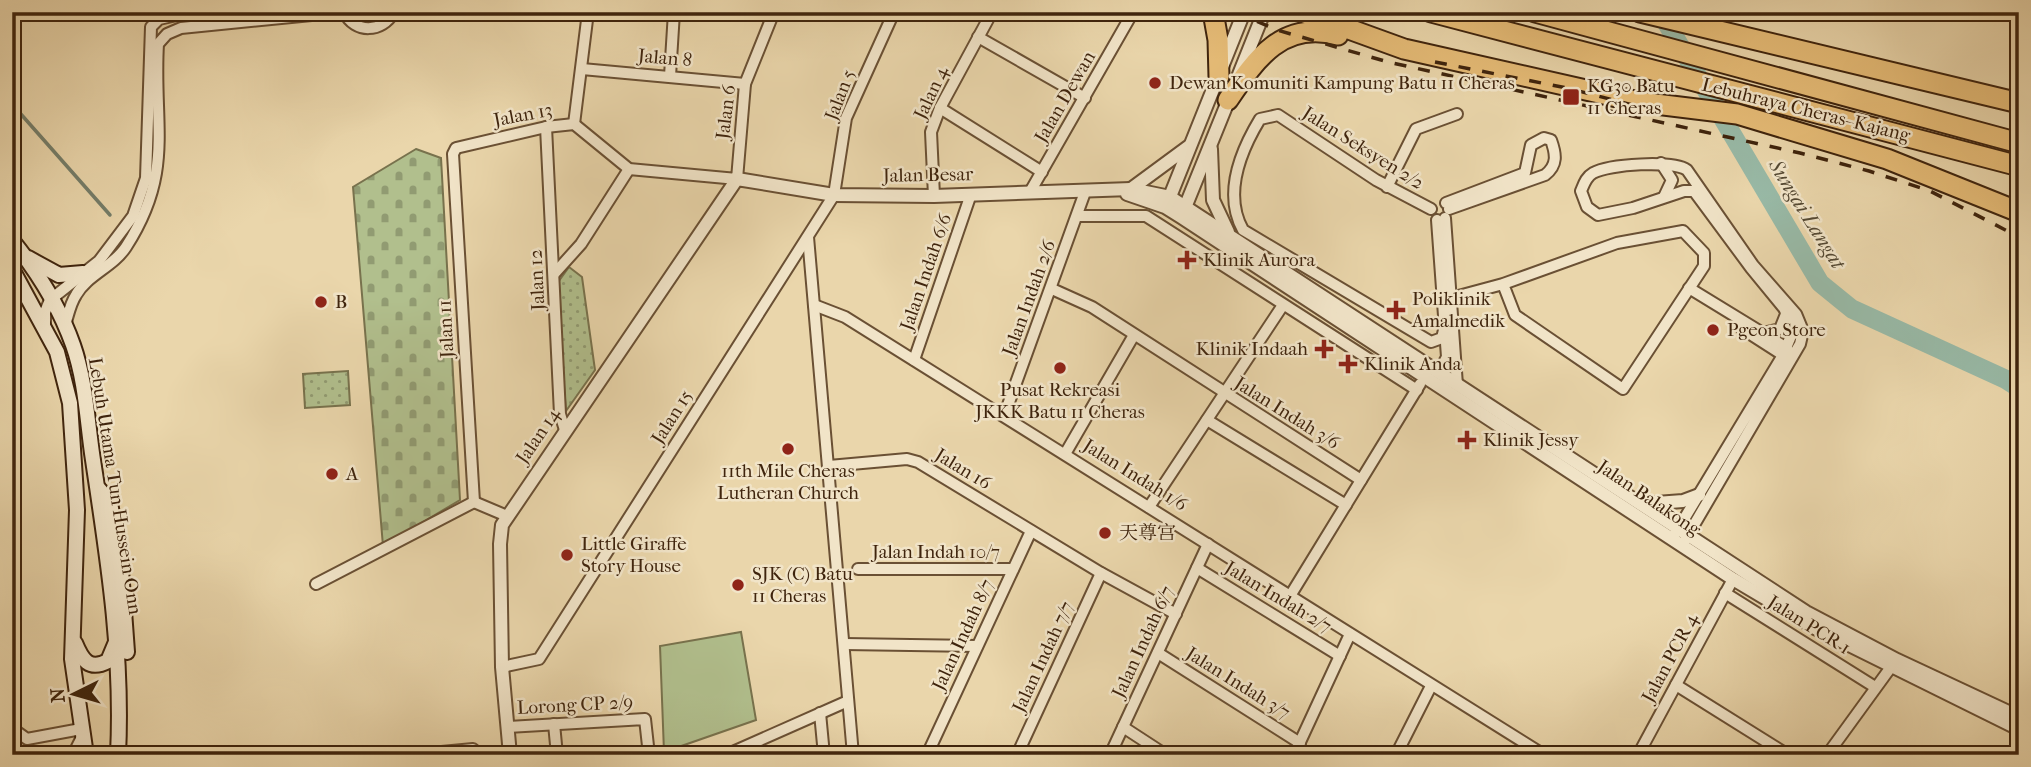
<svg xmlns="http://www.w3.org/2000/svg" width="2031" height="767" font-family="'IM FELL French Canon','Noto Serif SC',serif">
	<defs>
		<pattern id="grass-dots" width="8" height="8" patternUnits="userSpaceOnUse" patternTransform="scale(1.75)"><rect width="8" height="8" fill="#b1bf8d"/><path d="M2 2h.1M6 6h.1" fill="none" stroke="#919b72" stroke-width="1.8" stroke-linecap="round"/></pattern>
		<pattern id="cemetery-stones" width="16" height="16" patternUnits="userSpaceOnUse" patternTransform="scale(1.75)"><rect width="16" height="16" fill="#b1bf8d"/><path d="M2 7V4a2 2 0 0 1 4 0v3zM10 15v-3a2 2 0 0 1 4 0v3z" fill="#919b72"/></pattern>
	</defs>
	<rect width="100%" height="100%" fill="#ead6ab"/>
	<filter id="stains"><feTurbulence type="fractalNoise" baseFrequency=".00286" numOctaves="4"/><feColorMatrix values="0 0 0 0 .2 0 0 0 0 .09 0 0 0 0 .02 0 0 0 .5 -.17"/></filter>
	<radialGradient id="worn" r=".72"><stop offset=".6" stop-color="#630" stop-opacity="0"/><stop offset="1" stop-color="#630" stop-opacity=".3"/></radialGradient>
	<g fill="url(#grass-dots)" stroke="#78724d" stroke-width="2">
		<path d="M569 267 582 277 595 370 566 411 556 285Z"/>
		<path d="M348 371 350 405 305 408 303 374Z"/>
	</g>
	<path fill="url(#cemetery-stones)" stroke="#78724d" stroke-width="2" d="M416 149 441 158 460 500 383 546 353 187Z"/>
	<path fill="#b1bf8d" stroke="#78724d" stroke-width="2" d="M741 632 756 720 664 752 660 646Z"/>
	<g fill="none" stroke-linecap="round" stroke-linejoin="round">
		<path stroke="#747d69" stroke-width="3.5" d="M12 104 110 215"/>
		<path stroke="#98b9a6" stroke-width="19" d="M1660 12 1820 283 1852 309 2005 379 2019 388"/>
		<g stroke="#6a5034" stroke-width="14">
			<g id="minor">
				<path d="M344 12C355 34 382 33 394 12"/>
				<path d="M978 37 1085 98"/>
				<path d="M582 69 745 84"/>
				<path d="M670 76 674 12"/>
				<path d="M940 108 1042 172"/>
				<path d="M574 124 588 12"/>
				<path d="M546 127 560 414 565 430"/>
				<path d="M1661 163 1672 180 1664 197"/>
				<path d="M1387 187 1416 129 1457 114"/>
				<path d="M1030 192 1129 19 1125 12"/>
				<path d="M934 196 931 132 940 108 992 12"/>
				<path d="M1446 203 1525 173 1531 145 1544 138 1551 140C1556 154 1558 165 1545 175L1449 209"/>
				<path d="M1431 209 1376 180 1278 115 1260 119C1240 152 1223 194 1243 230L1431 342 1442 338 1445 326"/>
				<path d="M1077 216H1146L1417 390"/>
				<path d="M1445 218 1457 385"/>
				<path d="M808 237 853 755"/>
				<path d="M554 274 581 244 629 169"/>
				<path d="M1689 288 1787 348 1788 355"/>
				<path d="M1052 289 1092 307 1361 480"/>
				<path d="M1451 298 1503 284 1617 243 1683 231 1704 253V266L1623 389 1515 315 1503 284"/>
				<path d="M814 305 845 317 1544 755"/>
				<path d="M45 325V312L50 300 99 261 133 216 146 178 151 27 159 19 190 12"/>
				<path d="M65 325C68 316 70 304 76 295 87 275 113 267 126 247 175 171 153 125 158 44L167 34 181 28 342 12"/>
				<path d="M1741 328 1783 355"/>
				<path d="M1763 333 1780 329 1786 314 1785 309"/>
				<path d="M914 360 971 194"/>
				<path d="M1431 369 1441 368 1447 357 1437 220"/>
				<path d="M1004 416 1085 192"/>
				<path d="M1207 420 1346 505"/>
				<path d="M1065 454 1134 335"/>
				<path d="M829 466 907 459 918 462 1101 573 1176 614"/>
				<path d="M474 502 453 154 456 148 546 127 574 124 629 169 737 179 745 84 774 12"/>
				<path d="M1149 507 1283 305"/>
				<path d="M1675 534 1783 355 1793 331 1792 318 1751 268 1694 191H1684L1633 208 1598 215 1587 207 1581 191C1584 184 1586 177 1593 173 1609 164 1673 160 1687 170L1753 265 1796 314 1803 331 1800 344 1684 542"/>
				<path d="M1197 568 1340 656"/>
				<path d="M858 569H1013"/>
				<path d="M316 584 474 502 507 516"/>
				<path d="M1725 593 1875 687"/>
				<path d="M1290 596 1420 384"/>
				<path d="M844 644 977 646"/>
				<path d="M1158 653 1300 743"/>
				<path d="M502 667 539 659 834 195 846 118 894 12"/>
				<path d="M1676 685 1788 755"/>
				<path d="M820 713 824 755"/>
				<path d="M12 717 13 729 27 739 81 729"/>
				<path d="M554 724 557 755"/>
				<path d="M507 727 645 719 649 755"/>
				<path d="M1123 727 1166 755"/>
				<path d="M73 755 82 737"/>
				<path d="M410 755 473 749 478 755"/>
				<path d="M726 755 848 701"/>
				<path d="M927 755 1031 531"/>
				<path d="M1017 755 1101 573"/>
				<path d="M1110 755 1208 544"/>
				<path d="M1294 755 1350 634"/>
				<path d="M1396 755 1431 686"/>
				<path d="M1638 755 1733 579"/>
				<path d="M1827 755 1891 667"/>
			</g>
		</g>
		<g stroke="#6a5034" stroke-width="16">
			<g id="tertiary">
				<path d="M1238 77 1264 12"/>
				<path d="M1211 149 1213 200 1228 232"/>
				<path d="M1131 189 1188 147"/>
				<path d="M1127 194 1165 207 1181 217 1733 579 1815 628 2019 729"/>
				<path d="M1167 204 1244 12"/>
				<path d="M1184 210 1231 94"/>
				<path d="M1643 504 1683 501 1699 495"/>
				<path d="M510 755 502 667 500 544 502 525 737 179 834 195 934 196 1131 189 1170 197 1806 612 1897 660 2019 717"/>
			</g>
		</g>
		<g stroke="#3f240d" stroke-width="18">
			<g id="secondary">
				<path d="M12 240C36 270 60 308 73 345 86 382 87 421 93 460 108 560 123 653 118 755"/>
				<path d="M28 258 59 275 83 273"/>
				<path d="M12 269 57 352 70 403 77 510 72 659 86 755"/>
				<path d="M99 489 110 502 121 570 127 652"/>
				<path d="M75 643C82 660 89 671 108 661L116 642"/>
			</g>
		</g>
		<g stroke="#3f240d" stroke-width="23">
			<g id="motorway">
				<path d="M1213 12 1218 40 1219 77"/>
				<path d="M1302 12 1404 49 1639 102 1737 114 1887 159 2019 212"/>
				<path d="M1431 12 2019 166"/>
				<path d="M1535 12 2019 143"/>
				<path d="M1640 12 2019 103"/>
				<path d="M1228 100C1256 59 1282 20 1338 35"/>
			</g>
		</g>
		<use href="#minor" stroke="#f1e4c8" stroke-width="10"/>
		<use href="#tertiary" stroke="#f1e4c8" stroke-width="12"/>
		<use href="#secondary" stroke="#f1e4c8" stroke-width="14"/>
		<use href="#motorway" stroke="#e5bb76" stroke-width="19"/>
		<g stroke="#3f240d" stroke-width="3.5" stroke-dasharray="12 12" stroke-linecap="butt">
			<path d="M1235 12 1277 30 1388 62 1800 153 1869 171 1930 191 2019 237"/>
			<path d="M1435 62 1567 88 1664 113"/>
		</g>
	</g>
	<g fill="#8f2418" stroke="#f1e4c8" stroke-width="2.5">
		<circle cx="1155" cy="83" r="7"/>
		<rect x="1562" y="88" width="18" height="18" rx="3.5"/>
		<path d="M1183.5 249.5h7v7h7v7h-7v7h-7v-7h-7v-7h7z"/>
		<circle cx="321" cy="302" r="7"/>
		<path d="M1392.5 299.5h7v7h7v7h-7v7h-7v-7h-7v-7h7z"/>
		<circle cx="1713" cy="330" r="7"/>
		<path d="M1320.5 338.5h7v7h7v7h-7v7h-7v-7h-7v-7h7z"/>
		<path d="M1344.5 353.5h7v7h7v7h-7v7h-7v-7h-7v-7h7z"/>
		<circle cx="1060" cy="368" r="7"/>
		<path d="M1463.5 429.5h7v7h7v7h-7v7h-7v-7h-7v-7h7z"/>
		<circle cx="788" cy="449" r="7"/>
		<circle cx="332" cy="474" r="7"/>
		<circle cx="1105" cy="533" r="7"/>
		<circle cx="567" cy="555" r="7"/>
		<circle cx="738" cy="585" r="7"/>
	</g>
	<g text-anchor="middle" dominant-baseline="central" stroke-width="5" stroke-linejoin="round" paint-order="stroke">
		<g font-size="19" fill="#3f240d" stroke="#f1e4c8">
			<text transform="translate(665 58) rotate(5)">Jalan 8</text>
			<text transform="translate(931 93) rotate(-65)">Jalan 4</text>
			<text transform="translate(840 95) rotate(-69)">Jalan 5</text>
			<text transform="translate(1065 97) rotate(-60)">Jalan Dewan</text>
			<text transform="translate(1806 110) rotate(14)">Lebuhraya Cheras–Kajang</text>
			<text transform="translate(726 112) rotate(-83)">Jalan 6</text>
			<text transform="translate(523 115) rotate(-11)">Jalan 13</text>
			<text transform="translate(1363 148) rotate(32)">Jalan Seksyen 2/2</text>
			<text transform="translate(928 175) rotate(-1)">Jalan Besar</text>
			<text transform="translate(926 272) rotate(-71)">Jalan Indah 6/6</text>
			<text transform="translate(537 280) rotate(-93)">Jalan 12</text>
			<text transform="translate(1029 298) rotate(-70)">Jalan Indah 2/6</text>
			<text transform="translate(446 329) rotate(-93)">Jalan 11</text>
			<text transform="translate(1287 413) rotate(32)">Jalan Indah 3/6</text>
			<text transform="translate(672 417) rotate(-58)">Jalan 15</text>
			<text transform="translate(538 436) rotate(-56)">Jalan 14</text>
			<text transform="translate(963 469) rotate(31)">Jalan 16</text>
			<text transform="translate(1135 475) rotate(32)">Jalan Indah 1/6</text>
			<text transform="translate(115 486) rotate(81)">Lebuh Utama Tun Hussein Onn</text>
			<text transform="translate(1649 498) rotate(34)">Jalan Balakong</text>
			<text x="936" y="552">Jalan Indah 10/7</text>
			<text transform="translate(1278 597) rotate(31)">Jalan Indah 2/7</text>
			<text transform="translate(1809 625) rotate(32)">Jalan PCR 1</text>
			<text transform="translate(963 635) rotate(-65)">Jalan Indah 8/7</text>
			<text transform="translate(1143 642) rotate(-65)">Jalan Indah 6/7</text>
			<text transform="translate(1043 657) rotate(-65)">Jalan Indah 7/7</text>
			<text transform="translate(1670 658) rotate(-62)">Jalan PCR 4</text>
			<text transform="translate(1238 683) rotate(32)">Jalan Indah 3/7</text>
			<text transform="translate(575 705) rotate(-3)">Lorong CP 2/9</text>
		</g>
		<g font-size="19" fill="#3f240d" stroke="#f1e4c8" text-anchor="start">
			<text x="1169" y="83">Dewan Komuniti Kampung Batu 11 Cheras</text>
			<text x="1587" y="86">KG30 Batu<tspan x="1587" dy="22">11 Cheras</tspan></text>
			<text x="1203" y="260">Klinik Aurora</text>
			<text x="1412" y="299">Poliklinik<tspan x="1412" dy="22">Amalmedik</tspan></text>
			<text x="335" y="302">B</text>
			<text x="1727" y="330">Pgeon Store</text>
			<text x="1308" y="349" text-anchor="end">Klinik Indaah</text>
			<text x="1364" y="364">Klinik Anda</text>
			<text x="1060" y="390" text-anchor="middle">Pusat Rekreasi<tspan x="1060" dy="22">JKKK Batu 11 Cheras</tspan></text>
			<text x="1483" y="440">Klinik Jessy</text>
			<text x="788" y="471" text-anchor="middle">11th Mile Cheras<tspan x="788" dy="22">Lutheran Church</tspan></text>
			<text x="346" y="474">A</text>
			<text x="1119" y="533">天尊宫</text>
			<text x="581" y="544">Little Giraffe<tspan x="581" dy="22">Story House</tspan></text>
			<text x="752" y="574">SJK (C) Batu<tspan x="752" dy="22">11 Cheras</tspan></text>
		</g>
		<g font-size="21" font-style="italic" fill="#554933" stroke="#f1e4c8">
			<text transform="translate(1807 214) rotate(58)">Sungai Langat</text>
		</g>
	</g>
	<rect width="2031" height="767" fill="none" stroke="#ead6ab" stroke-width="42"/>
	<rect x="14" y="14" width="2003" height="739" fill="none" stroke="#3f240d" stroke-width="3.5"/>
	<rect x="21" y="21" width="1989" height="725" fill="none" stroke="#3f240d" stroke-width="2"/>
	<g transform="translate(74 694) rotate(265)" stroke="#f1e4c8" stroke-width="5" paint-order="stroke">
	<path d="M0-5L12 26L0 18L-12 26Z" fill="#3f240d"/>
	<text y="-10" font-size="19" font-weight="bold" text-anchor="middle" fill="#3f240d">N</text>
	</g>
	<rect width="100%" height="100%" filter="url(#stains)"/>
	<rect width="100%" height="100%" fill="url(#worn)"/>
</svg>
